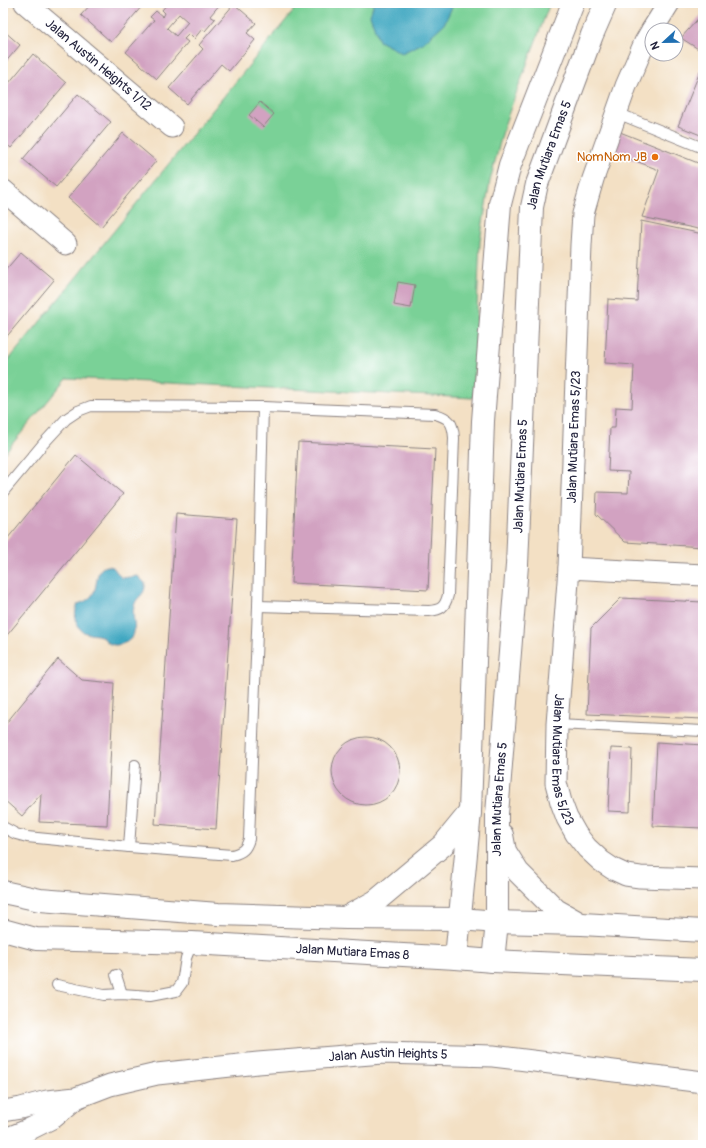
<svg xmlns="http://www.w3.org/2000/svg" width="706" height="1148" font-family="Pangolin,sans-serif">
	<rect width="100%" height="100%" fill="#fff"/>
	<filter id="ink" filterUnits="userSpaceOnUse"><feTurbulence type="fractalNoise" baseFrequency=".025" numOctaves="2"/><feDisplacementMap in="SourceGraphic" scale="8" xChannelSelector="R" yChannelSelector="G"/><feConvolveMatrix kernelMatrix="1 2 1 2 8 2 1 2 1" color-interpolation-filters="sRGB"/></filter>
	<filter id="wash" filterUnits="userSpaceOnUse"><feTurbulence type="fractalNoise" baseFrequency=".012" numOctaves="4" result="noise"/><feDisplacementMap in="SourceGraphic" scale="16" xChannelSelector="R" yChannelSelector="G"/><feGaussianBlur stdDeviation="0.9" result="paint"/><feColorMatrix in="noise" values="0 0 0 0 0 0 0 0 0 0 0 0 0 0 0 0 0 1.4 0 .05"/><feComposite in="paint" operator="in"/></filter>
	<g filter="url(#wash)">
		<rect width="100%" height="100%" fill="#f3e0c4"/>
		<path fill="#7ad197" stroke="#4e7a69" d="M300 3H550L505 123 490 181 480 241 473 398 67 378 3 455V367Z"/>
		<g fill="#41a7c1" stroke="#32647e">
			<path d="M374 3H454L444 24 423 43 402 53 379 41 370 15Z"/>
			<path d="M107 566 113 567 119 575 122 578 138 576 145 583C146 597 136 595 134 607 131 617 138 628 132 637 128 643 117 647 110 644 107 642 104 638 101 636 96 634 91 635 86 633 75 629 73 613 78 604 80 603 84 602 87 600 102 591 91 569 107 566Z"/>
		</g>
		<g id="blocks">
			<g fill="#d2a2c1" fill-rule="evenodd">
				<path d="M92 3H140L143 5 111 42 81 15Z"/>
				<path d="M168 3H221L210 16 215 19 205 31 202 29 194 39 189 34 184 39 188 42 157 79 126 52 154 20 150 17 156 11 163 17 165 13 162 10ZM179 14 188 22 176 36 167 28Z"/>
				<path d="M234 4 256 23 247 33 255 40 229 71 221 64 187 104 169 88 203 49 199 45Z"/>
				<path d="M703 13V52L681 38Z"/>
				<path d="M3 30 20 45 3 65Z"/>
				<path d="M33 54 66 83 11 148 3 141V90Z"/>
				<path d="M701 69 703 70V136L678 126Z"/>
				<path d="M78 94 111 122 56 187 23 159Z"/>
				<path d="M260 102 274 114 263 127 249 115Z"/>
				<path d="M615 130 703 165V230L642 217 659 170 607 150Z"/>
				<path d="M123 133 156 161 101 227 68 198Z"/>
				<path d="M641 221 703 234V547L625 542 596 514 597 492 628 493 629 472 608 471 609 450 610 428H615L616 407 632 408 634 365 605 363 608 299 637 301Z"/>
				<path d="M21 252 54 280 3 341V273Z"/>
				<path d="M398 282 415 285 411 308 394 305Z"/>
				<path d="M298 442 435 449 428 590 291 583Z"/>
				<path d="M76 455 123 494 3 640V544Z"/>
				<path d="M176 514 237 519 216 829 155 824Z"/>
				<path d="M621 598 703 602V719L587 714 591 628Z"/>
				<path d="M58 659 82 680 114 683 107 825 39 822 41 794 22 816 3 799V727Z"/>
				<circle cx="366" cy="771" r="34"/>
				<path d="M657 742 703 745V828L653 826Z"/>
				<path d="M611 748 632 749 630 812 608 811Z"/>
			</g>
		</g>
	</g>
	<g filter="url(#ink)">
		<use href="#blocks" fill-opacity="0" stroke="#8a8180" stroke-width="1"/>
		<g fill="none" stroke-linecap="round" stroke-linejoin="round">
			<g stroke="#8a8180" stroke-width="12">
				<g id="lane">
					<path d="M617 113 703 148"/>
					<path d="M3 492 43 444 66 419 78 411 91 406 263 407 435 414C450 418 453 423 454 438L448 595C445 607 441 610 429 611L258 606"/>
					<path d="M557 724 703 731"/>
					<path d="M3 827 16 834 27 837 129 847 232 855C243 852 246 849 249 839L258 606 263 407"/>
					<path d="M129 847 135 765"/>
					<path d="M116 975 122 994"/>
					<path d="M57 985 104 995 122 994 150 996 176 991 182 983 186 958 192 943"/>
				</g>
			</g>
			<g stroke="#8a8180" stroke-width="23">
				<g id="street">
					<path id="s1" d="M25 3 172 127"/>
					<path id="s2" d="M652 30 645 42 626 86 593 179 583 214 581 245 569 568 557 724 556 783 561 802 567 818 576 834 587 848 601 861 613 869 626 875 640 877 703 879"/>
					<path d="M652 30 669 3"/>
					<path d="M3 190 66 244"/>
					<path d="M569 568 703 575"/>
					<path id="s3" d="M3 1111 21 1108 47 1101 76 1098 110 1085 157 1074 258 1063 383 1053 493 1056 703 1082"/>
					<path d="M3 1140 28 1130 54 1117 76 1098"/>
				</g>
			</g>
			<g stroke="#8a8180" stroke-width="24">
				<g id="secondary">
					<path d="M502 835 505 851 518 872 556 910 579 923"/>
					<path d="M3 892 40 900 218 914 346 918 460 919 497 922 582 924 703 931"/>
					<path d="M347 917 376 901 443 845 470 812"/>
					<path id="s4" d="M3 930 36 939 192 943 456 958 493 961 703 970"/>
					<path d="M456 958 470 812 483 421 500 204 510 165 573 3"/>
					<path id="s5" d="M493 961 497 922V814L517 565 532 207 537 184 592 35 606 3"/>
				</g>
			</g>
			<use href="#lane" stroke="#fff" stroke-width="10"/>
			<use href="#street" stroke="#fff" stroke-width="21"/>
			<use href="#secondary" stroke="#fff" stroke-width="22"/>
		</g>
	</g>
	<circle fill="#e8710a" stroke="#fff" stroke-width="1.5" cx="655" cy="157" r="4"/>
	<g text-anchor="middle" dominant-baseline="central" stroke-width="3" stroke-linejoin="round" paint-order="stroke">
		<g font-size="13" fill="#22223b" stroke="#fff">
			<text stroke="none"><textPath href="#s1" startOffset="96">Jalan Austin Heights 1/12</textPath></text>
			<text stroke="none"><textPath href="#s5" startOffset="810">Jalan Mutiara Emas 5</textPath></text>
			<text transform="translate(574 437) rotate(-88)">Jalan Mutiara Emas 5/23</text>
			<text stroke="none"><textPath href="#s5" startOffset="486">Jalan Mutiara Emas 5</textPath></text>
			<text stroke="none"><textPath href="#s2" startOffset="744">Jalan Mutiara Emas 5/23</textPath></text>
			<text stroke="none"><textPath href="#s5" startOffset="162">Jalan Mutiara Emas 5</textPath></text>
			<text stroke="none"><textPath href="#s4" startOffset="351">Jalan Mutiara Emas 8</textPath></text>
			<text stroke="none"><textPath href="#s3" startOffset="391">Jalan Austin Heights 5</textPath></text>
		</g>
		<g font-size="13" fill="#c56008" stroke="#fff" text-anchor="end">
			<text x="647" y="157">NomNom JB</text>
		</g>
	</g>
	<rect width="706" height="1148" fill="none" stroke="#fff" stroke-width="16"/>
	<g transform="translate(664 42) rotate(248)"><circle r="19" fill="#ffffff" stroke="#a7a7b1"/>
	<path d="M0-3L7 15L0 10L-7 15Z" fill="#1f6fb2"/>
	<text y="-6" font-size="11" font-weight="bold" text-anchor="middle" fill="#22223b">N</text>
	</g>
</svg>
